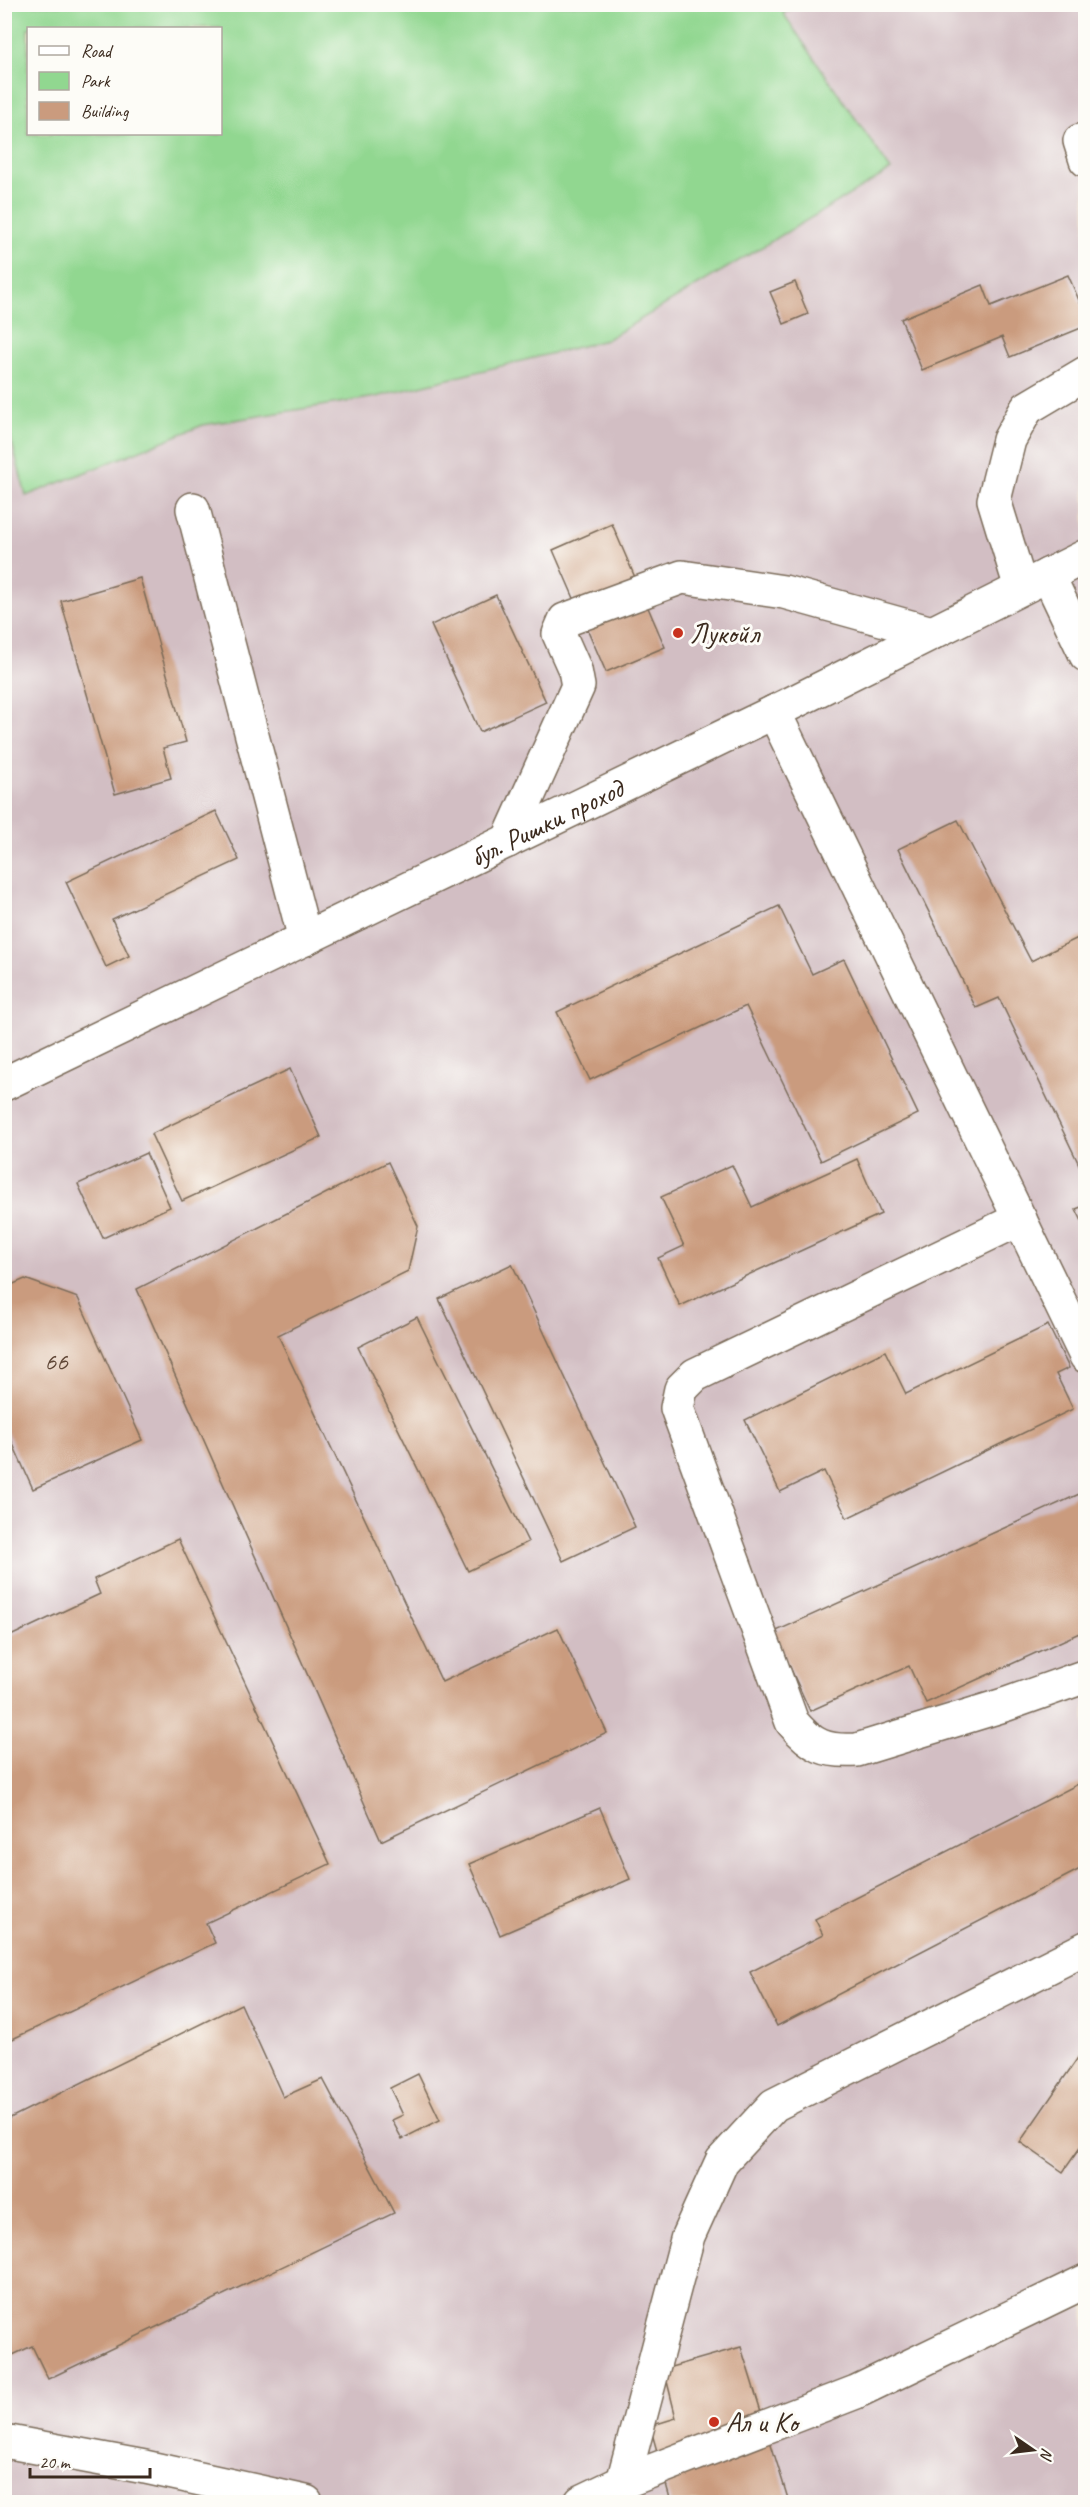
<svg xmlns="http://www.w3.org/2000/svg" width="1090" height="2507" font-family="Caveat,sans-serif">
	<rect width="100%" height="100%" fill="#fdfcf7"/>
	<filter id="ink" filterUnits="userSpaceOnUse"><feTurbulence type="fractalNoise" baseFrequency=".0167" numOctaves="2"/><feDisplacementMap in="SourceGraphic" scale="12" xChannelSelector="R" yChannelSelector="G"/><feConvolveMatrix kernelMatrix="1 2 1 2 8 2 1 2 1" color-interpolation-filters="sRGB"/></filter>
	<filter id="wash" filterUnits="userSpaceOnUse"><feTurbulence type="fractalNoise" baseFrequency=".008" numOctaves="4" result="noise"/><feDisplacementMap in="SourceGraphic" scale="24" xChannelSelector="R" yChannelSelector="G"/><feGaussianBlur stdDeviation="1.35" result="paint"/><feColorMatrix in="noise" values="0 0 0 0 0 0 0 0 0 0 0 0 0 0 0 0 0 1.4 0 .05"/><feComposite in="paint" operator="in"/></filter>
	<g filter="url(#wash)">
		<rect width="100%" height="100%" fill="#f0e2c4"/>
		<path fill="#d2bec3" d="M799 4 1085 5V2502H5L4 416 27 496 203 425 376 397 782 13Z"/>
		<path fill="#91d790" stroke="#668057" stroke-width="1.5" fill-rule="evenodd" d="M4 5H799L783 13 891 170 606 340 376 397 203 425 26 496 5 416ZM28 28H220V134H28Z"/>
		<g id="blocks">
			<g fill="#ca9b7e">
				<path d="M1068 275 1086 316V326L1010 357 1002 337 922 370 901 319 983 285 991 306Z"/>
				<path d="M795 282 808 314 784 324 770 292Z"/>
				<path d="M612 524 665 647 606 672 553 550Z"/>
				<path d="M140 578 186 742 163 748 171 778 115 794 61 601Z"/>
				<path d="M496 595 546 702 480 732 431 625Z"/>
				<path d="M216 811 239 860 112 919 129 956 106 967 66 882Z"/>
				<path d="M958 820 1031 961 1086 934V1179L999 998 976 1008 898 849Z"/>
				<path d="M779 906 812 974 844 959 918 1114 821 1161 746 1006 590 1080 557 1012Z"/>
				<path d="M290 1069 321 1137 182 1201 151 1134Z"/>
				<path d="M146 1153 170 1207 103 1238 78 1184Z"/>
				<path d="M857 1159 881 1214 680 1306 658 1258 684 1246 661 1197 732 1165 752 1207Z"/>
				<path d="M388 1162 418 1226 408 1271 278 1335 442 1682 558 1628 607 1733 381 1841 137 1289Z"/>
				<path d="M1086 1205V1229L1076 1209Z"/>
				<path d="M512 1264 635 1527 563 1561 439 1299Z"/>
				<path d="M25 1279 78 1298 142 1440 33 1489 4 1424V1288Z"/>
				<path d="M417 1317 528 1542 468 1571 358 1347Z"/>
				<path d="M1048 1325 1069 1368 1056 1374 1073 1409 847 1518 824 1471 780 1492 745 1420 885 1351 906 1394Z"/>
				<path d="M1086 1491V1630L926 1703 909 1666 810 1711 774 1632Z"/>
				<path d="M178 1539 330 1864 206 1923 215 1943 4 2043V1639L100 1594 94 1579Z"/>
				<path d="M1086 1780V1866L777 2026 750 1972 823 1935 815 1919Z"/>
				<path d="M600 1808 630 1879 500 1935 469 1864Z"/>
				<path d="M241 2004 283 2097 323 2079 394 2213 48 2379 32 2346 4 2359V2121Z"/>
				<path d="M1086 2046V2139L1063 2172 1020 2142Z"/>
				<path d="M418 2074 440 2120 402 2139 392 2120 403 2115 390 2088Z"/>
				<path d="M741 2347 789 2502H725L724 2500 710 2502H671L650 2426 676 2418 664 2369Z"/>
			</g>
		</g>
	</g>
	<g filter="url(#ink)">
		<use href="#blocks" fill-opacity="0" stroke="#7a6a58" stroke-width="1.5"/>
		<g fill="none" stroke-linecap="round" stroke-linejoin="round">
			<g stroke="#7a6a58" stroke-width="36">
				<g id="minor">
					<path d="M1080 141 1086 160"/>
					<path d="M193 509 305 939"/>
					<path d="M1048 575 1086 655"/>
					<path d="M1021 588 994 500 1009 440 1027 408 1086 373"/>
					<path d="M774 712 1086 1356"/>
					<path d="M508 841 578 686 575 670 559 634 565 620 682 577 784 592 932 633"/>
					<path d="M1020 1219 695 1375 681 1389 677 1408 792 1722C812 1746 825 1752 857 1750L1007 1704 1086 1676"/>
					<path d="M4 2441 145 2467 306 2502"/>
					<path d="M623 2482 688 2236 722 2161 774 2105 1086 1948"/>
					<path d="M581 2502 623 2482 856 2392 1086 2281"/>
				</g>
			</g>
			<g stroke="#7a6a58" stroke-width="36">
				<g id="major">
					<path id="s1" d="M4 1084 774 712 1086 556"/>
				</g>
			</g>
			<use href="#minor" stroke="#fff" stroke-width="33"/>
			<use href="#major" stroke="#fff" stroke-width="33"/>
		</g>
	</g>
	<g fill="#c8321e" stroke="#fdfcf7" stroke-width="2">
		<circle cx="678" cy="633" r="6"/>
		<circle cx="714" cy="2422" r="6"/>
	</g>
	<g text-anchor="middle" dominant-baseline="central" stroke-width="6" stroke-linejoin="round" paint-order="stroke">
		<g font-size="26" fill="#5f4636">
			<text x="56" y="1361">66</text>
		</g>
		<g font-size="28" fill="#3b2a1e" stroke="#fdfcf7" text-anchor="start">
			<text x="690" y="633">Лукойл</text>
			<text x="726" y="2422">Ал и Ко</text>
		</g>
		<g font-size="28" fill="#3b2a1e" stroke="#fdfcf7">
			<text stroke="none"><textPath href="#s1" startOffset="602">бул. Ришки проход</textPath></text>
		</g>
	</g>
	<rect width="1090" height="2507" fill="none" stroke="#fdfcf7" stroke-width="24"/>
	<rect x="27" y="27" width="195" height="108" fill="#fdfcf7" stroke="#afa8a0" stroke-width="1.5"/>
	<rect x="39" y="46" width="30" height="9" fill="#ffffff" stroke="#afa8a0" stroke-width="1.5"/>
	<text x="81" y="57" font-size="18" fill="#3b2a1e">Road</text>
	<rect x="39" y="72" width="30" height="18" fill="#91d790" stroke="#afa8a0" stroke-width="1.5"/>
	<text x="81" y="87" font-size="18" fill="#3b2a1e">Park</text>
	<rect x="39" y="102" width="30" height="18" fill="#ca9b7e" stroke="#afa8a0" stroke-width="1.5"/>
	<text x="81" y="117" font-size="18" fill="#3b2a1e">Building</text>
	<g transform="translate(1033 2450) rotate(104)" stroke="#fdfcf7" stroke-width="4.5" paint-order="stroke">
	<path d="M0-4.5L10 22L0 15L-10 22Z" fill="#3b2a1e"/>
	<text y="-9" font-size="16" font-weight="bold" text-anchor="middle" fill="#3b2a1e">N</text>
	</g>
	<path d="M30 2468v9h120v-9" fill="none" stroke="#3b2a1e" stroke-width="3"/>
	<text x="39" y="2468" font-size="18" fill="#3b2a1e" stroke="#fdfcf7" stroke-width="4.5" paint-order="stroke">20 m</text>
</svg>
